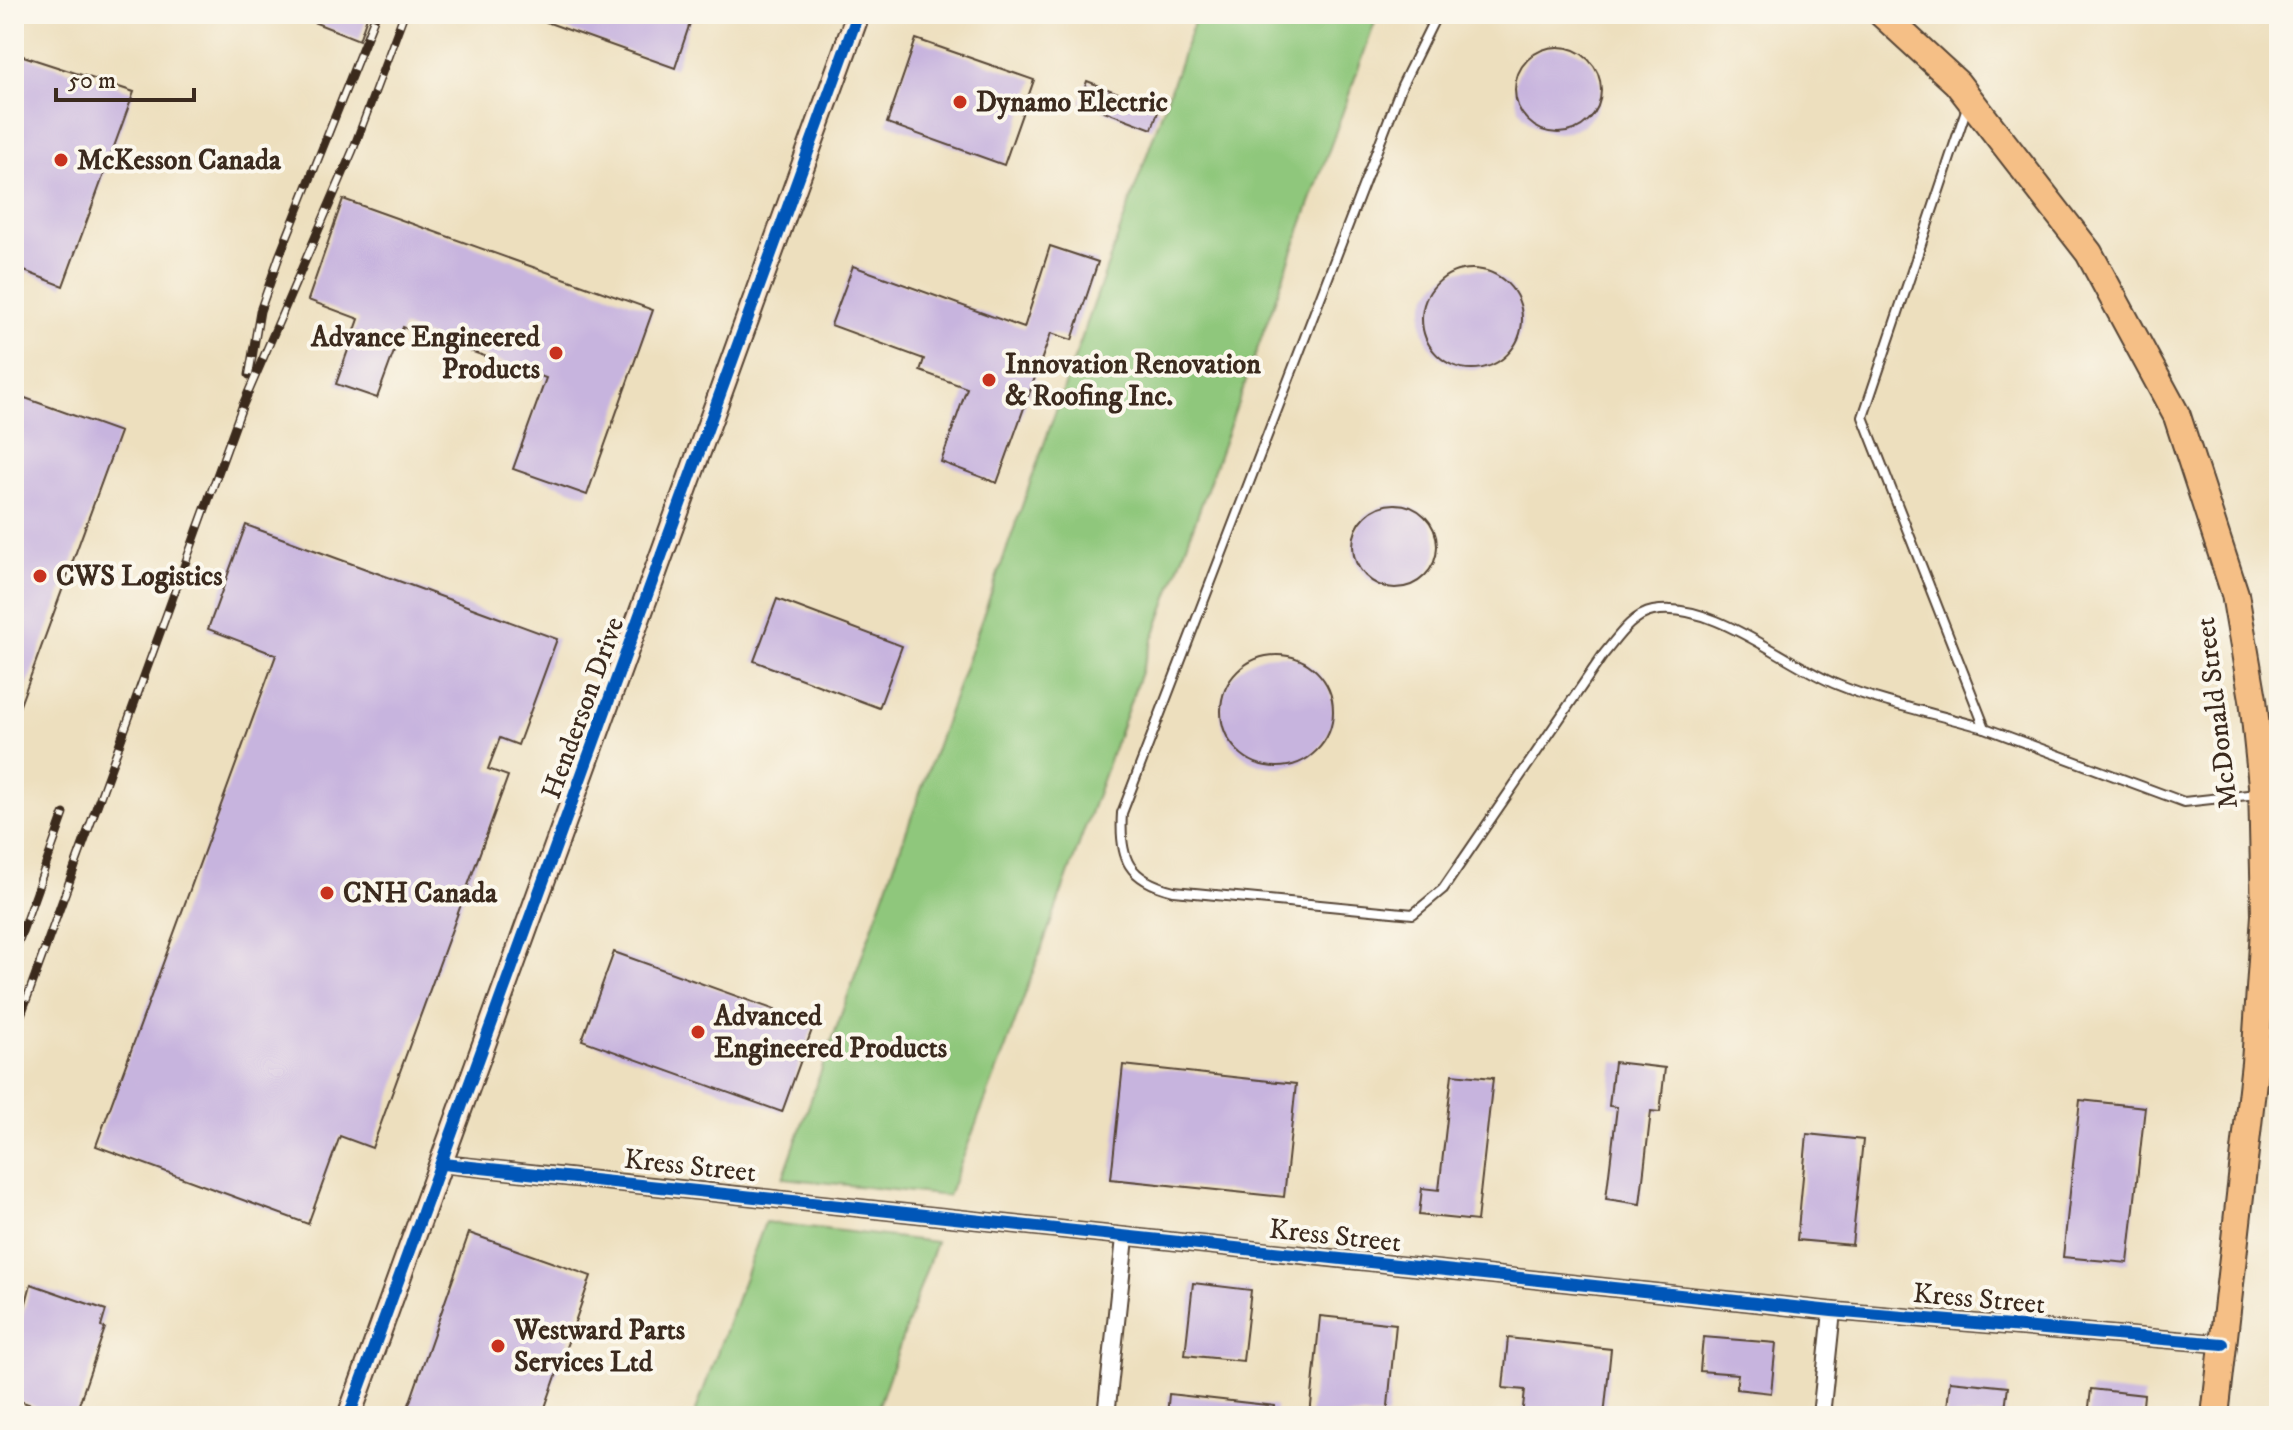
<svg xmlns="http://www.w3.org/2000/svg" width="2293" height="1430" font-family="'IM FELL DW Pica',serif">
	<rect width="100%" height="100%" fill="#fbf7ec"/>
	<filter id="ink" filterUnits="userSpaceOnUse"><feTurbulence type="fractalNoise" baseFrequency=".0125" numOctaves="2"/><feDisplacementMap in="SourceGraphic" scale="16" xChannelSelector="R" yChannelSelector="G"/><feConvolveMatrix kernelMatrix="1 2 1 2 8 2 1 2 1" color-interpolation-filters="sRGB"/></filter>
	<filter id="wash" filterUnits="userSpaceOnUse"><feTurbulence type="fractalNoise" baseFrequency=".006" numOctaves="4" result="noise"/><feDisplacementMap in="SourceGraphic" scale="32" xChannelSelector="R" yChannelSelector="G"/><feGaussianBlur stdDeviation="1.8" result="paint"/><feColorMatrix in="noise" values="0 0 0 0 0 0 0 0 0 0 0 0 0 0 0 0 0 1.4 0 .05"/><feComposite in="paint" operator="in"/></filter>
	<g filter="url(#wash)">
		<rect width="100%" height="100%" fill="#eddfbe"/>
		<g fill="#8fc77b" stroke="#65784c" stroke-width="2">
			<path d="M1197 14H1378L1006 1047 948 1196 783 1178Z"/>
			<path d="M765 1222 936 1242 875 1416H694Z"/>
		</g>
		<g id="blocks">
			<g fill="#c7b4de">
				<path d="M293 14H368L359 40Z"/>
				<path d="M524 14H693L675 68Z"/>
				<path d="M916 39 1034 80 1004 165 887 123Z"/>
				<circle cx="1558" cy="90" r="43"/>
				<path d="M14 53 134 92 63 286 14 267Z"/>
				<path d="M1087 81 1159 109 1152 129 1080 102Z"/>
				<path d="M343 199 653 310 587 495 513 469 546 378 403 327 377 398 336 384 359 319 308 300Z"/>
				<path d="M1050 246 1098 262 1072 340 1051 333 997 483 941 462 967 388 920 371 924 359 831 325 853 266 1024 328Z"/>
				<circle cx="1472" cy="319" r="50"/>
				<path d="M14 394 120 432 16 716H14Z"/>
				<circle cx="1395" cy="546" r="42"/>
				<path d="M246 525 557 639 518 745 500 738 488 769 508 776 372 1148 340 1136 308 1224 96 1146 276 655 208 629Z"/>
				<path d="M777 599 902 646 879 708 754 661Z"/>
				<circle cx="1277" cy="711" r="56"/>
				<path d="M614 952 814 1024 782 1112 582 1040Z"/>
				<path d="M1614 1062 1665 1068 1660 1112 1651 1111 1640 1204 1606 1199 1617 1107 1609 1106Z"/>
				<path d="M1123 1065 1296 1084 1284 1197 1111 1179Z"/>
				<path d="M1452 1074 1493 1078 1477 1221 1419 1215 1422 1188 1439 1190Z"/>
				<path d="M2080 1100 2145 1107 2128 1263 2063 1257Z"/>
				<path d="M1807 1134 1863 1140 1852 1245 1797 1240Z"/>
				<path d="M469 1233 591 1276 542 1416H405Z"/>
				<path d="M1193 1283 1251 1290 1243 1361 1185 1355Z"/>
				<path d="M31 1284 106 1310 101 1327 105 1328 75 1416H63L14 1399V1348Z"/>
				<path d="M1320 1316 1396 1324 1387 1416H1310Z"/>
				<path d="M1703 1337 1776 1343 1771 1393 1736 1389 1738 1374 1700 1371Z"/>
				<path d="M1508 1338 1611 1349 1604 1416H1522L1525 1390 1503 1388Z"/>
				<path d="M1950 1381 2008 1387 2004 1416H1946Z"/>
				<path d="M2091 1389 2144 1395 2142 1416H2088Z"/>
				<path d="M1169 1394 1275 1406V1416H1167Z"/>
			</g>
		</g>
	</g>
	<g filter="url(#ink)">
		<use href="#blocks" fill-opacity="0" stroke="#564536" stroke-width="2"/>
		<g fill="none" stroke-linecap="round" stroke-linejoin="round">
			<g stroke="#564536" stroke-width="12">
				<g id="lane">
					<path d="M1437 14 1402 85 1122 813C1119 859 1128 880 1174 891L1413 914 1443 889 1603 655C1616 640 1631 615 1653 611 1713 600 1784 664 1838 685 1885 704 1937 714 1985 728"/>
					<path d="M1967 107 1863 417 1985 728 2184 802 2257 794"/>
				</g>
			</g>
			<g stroke="#564536" stroke-width="20">
				<g id="street">
					<path d="M443 1164 1832 1311 2223 1344"/>
					<path d="M1106 1416 1125 1238"/>
					<path d="M1821 1416 1832 1311"/>
				</g>
			</g>
			<g stroke="#564536" stroke-width="26">
				<path id="secondary" d="M349 1416 858 14"/>
			</g>
			<g stroke="#564536" stroke-width="30">
				<path id="primary" d="M1882 14 1957 83 2089 253 2177 416 2235 594 2253 699 2262 785 2265 915 2255 1063 2215 1416"/>
			</g>
			<use href="#lane" stroke="#fff" stroke-width="8"/>
			<use href="#street" stroke="#fff" stroke-width="16"/>
			<use href="#secondary" stroke="#fbe5cf" stroke-width="22"/>
			<use href="#primary" stroke="#f5bf86" stroke-width="26"/>
			<g stroke="#3b2a1e" stroke-width="9">
				<g id="rail">
					<path d="M249 375 260 311 279 257 376 14"/>
					<path d="M14 954 64 814"/>
					<path d="M14 1034 242 407 353 150 404 14"/>
				</g>
			</g>
			<use href="#rail" stroke="#fbf7ec" stroke-width="6" stroke-dasharray="18" stroke-linecap="butt"/>
			<g stroke="#fbf7ec" stroke-width="17">
				<g id="cycleway">
					<path d="M443 1164 1832 1311 2223 1344"/>
					<path d="M349 1416 858 14"/>
				</g>
			</g>
			<use href="#cycleway" stroke="#0057b8" stroke-width="12"/>
		</g>
	</g>
	<g fill="#c8321e" stroke="#fbf7ec" stroke-width="3">
		<circle cx="960" cy="102" r="8"/>
		<circle cx="61" cy="160" r="8"/>
		<circle cx="556" cy="353" r="8"/>
		<circle cx="989" cy="380" r="8"/>
		<circle cx="40" cy="576" r="8"/>
		<circle cx="327" cy="893" r="8"/>
		<circle cx="698" cy="1032" r="8"/>
		<circle cx="498" cy="1346" r="8"/>
	</g>
	<g text-anchor="middle" dominant-baseline="central" stroke-width="8" stroke-linejoin="round" paint-order="stroke">
		<g font-size="28" font-weight="bold" fill="#3b2a1e" stroke="#fbf7ec" text-anchor="start">
			<text x="976" y="102">Dynamo Electric</text>
			<text x="77" y="160">McKesson Canada</text>
			<text x="540" y="337" text-anchor="end">Advance Engineered<tspan x="540" dy="32">Products</tspan></text>
			<text x="1005" y="364">Innovation Renovation<tspan x="1005" dy="32">&amp; Roofing Inc.</tspan></text>
			<text x="56" y="576">CWS Logistics</text>
			<text x="343" y="893">CNH Canada</text>
			<text x="714" y="1016">Advanced<tspan x="714" dy="32">Engineered Products</tspan></text>
			<text x="514" y="1330">Westward Parts<tspan x="514" dy="32">Services Ltd</tspan></text>
		</g>
		<g font-size="28" fill="#3b2a1e" stroke="#fbf7ec">
			<text transform="translate(583 708) rotate(-70)">Henderson Drive</text>
			<text transform="translate(2217 713) rotate(-97)">McDonald Street</text>
			<text transform="translate(690 1166) rotate(6)">Kress Street</text>
			<text transform="translate(1335 1236) rotate(6)">Kress Street</text>
			<text transform="translate(1979 1299) rotate(5)">Kress Street</text>
		</g>
	</g>
	<rect width="2293" height="1430" fill="none" stroke="#fbf7ec" stroke-width="48"/>
	<path d="M56 88v12h138v-12" fill="none" stroke="#3b2a1e" stroke-width="4"/>
	<text x="68" y="88" font-size="24" fill="#3b2a1e" stroke="#fbf7ec" stroke-width="6" paint-order="stroke">50 m</text>
</svg>
